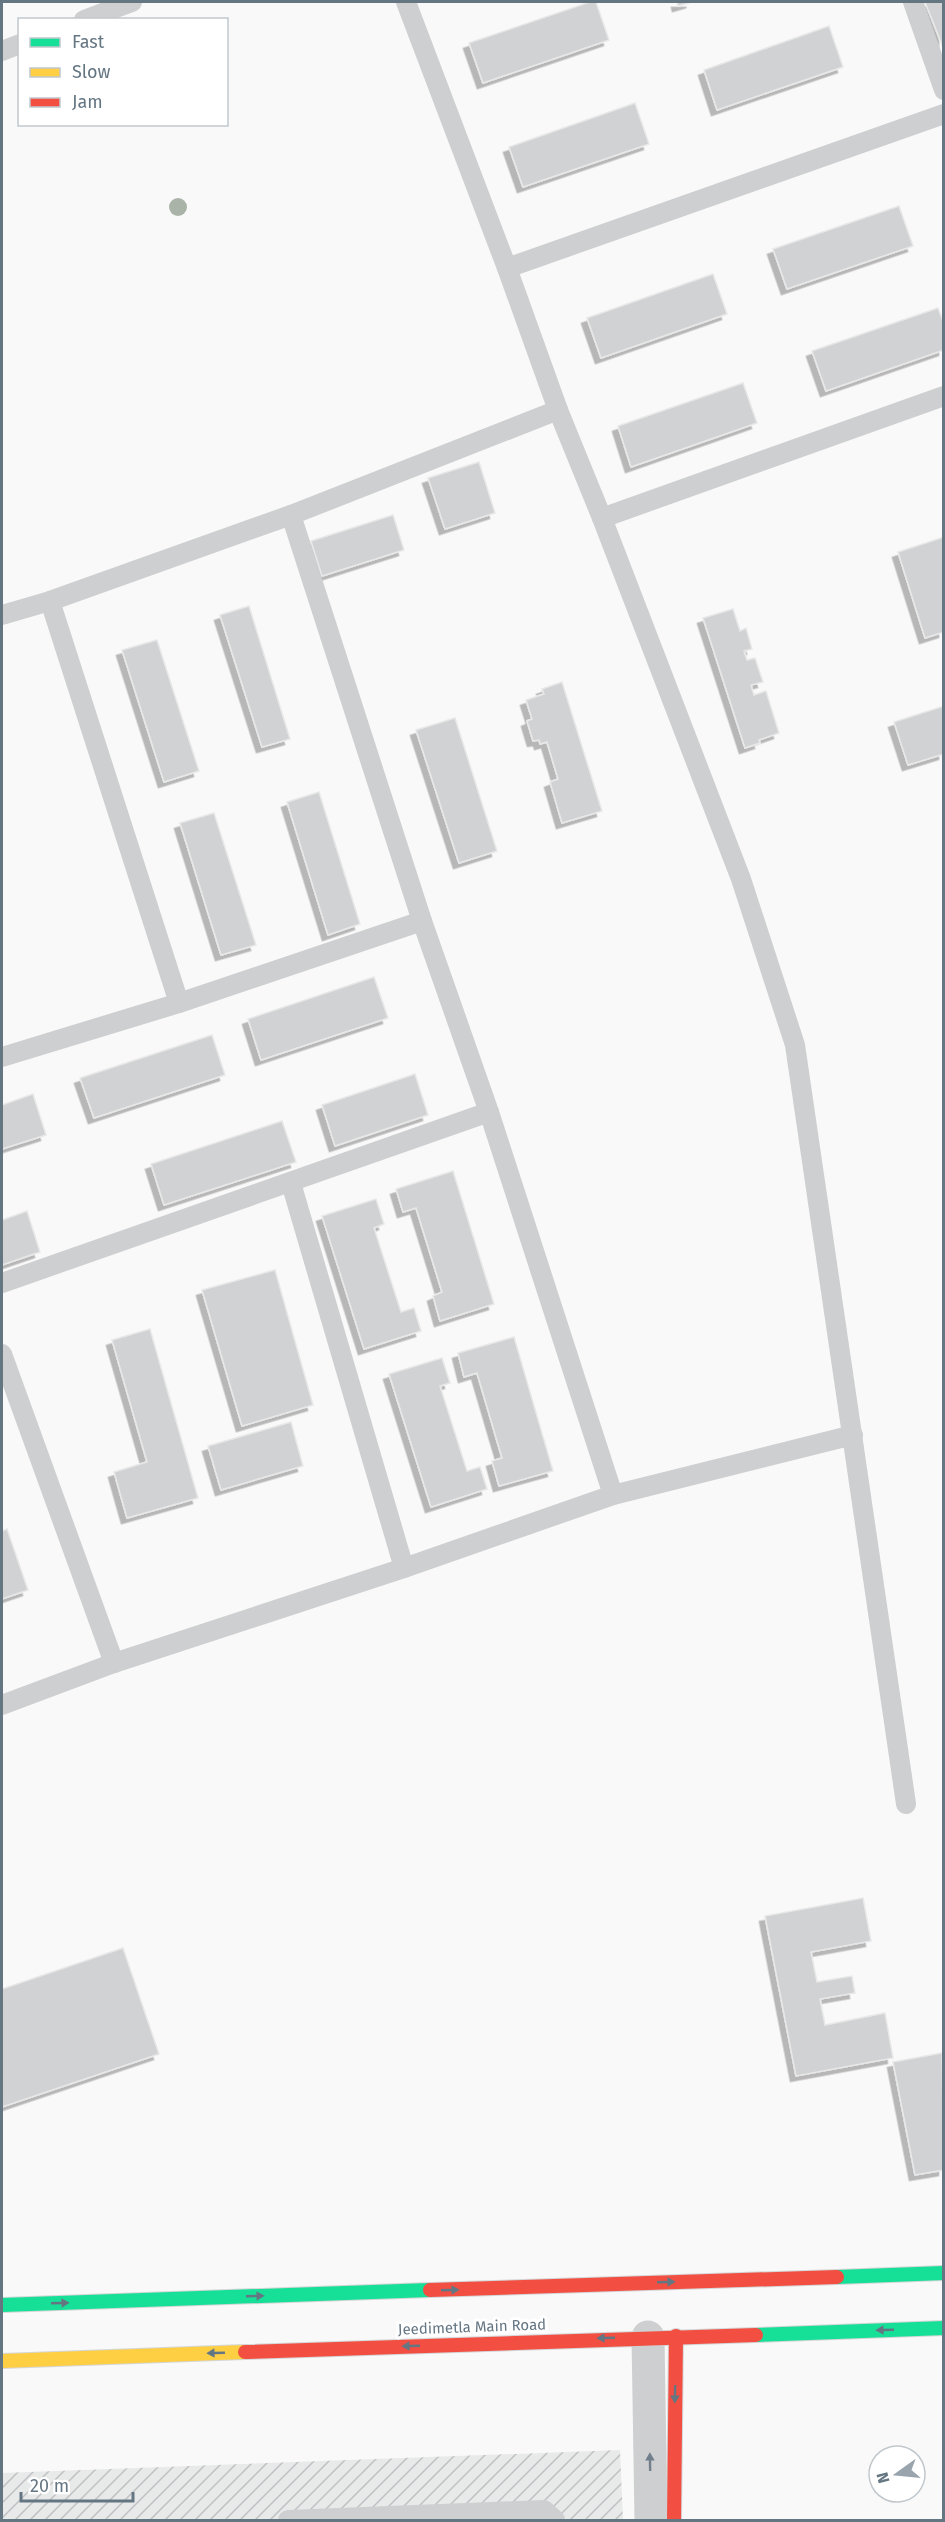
<svg xmlns="http://www.w3.org/2000/svg" width="945" height="2522" font-family="'Fira Sans',sans-serif">
	<defs>
		<pattern id="industrial-furrows" width="10" height="10" patternUnits="userSpaceOnUse" patternTransform="scale(1.5)"><rect width="10" height="10" fill="#e8e9e9"/><path d="M-1 1l2-2M0 10L10 0M9 11l2-2" fill="none" stroke="#c0c1c2"/></pattern>
		<filter id="shadow"><feDropShadow dx="-5.5" dy="5.5" stdDeviation="0" flood-color="#0004"/></filter>
	</defs>
	<rect width="100%" height="100%" fill="#f9f9f9"/>
	<path fill="url(#industrial-furrows)" d="M620 2450 623 2520H2V2473Z"/>
	<g fill="#d0d2d3" stroke="#e8e8e8" stroke-width="1.5" filter="url(#shadow)">
		<path d="M590 2H596L609 40 483 83 469 43Z"/>
		<path d="M677 2H692L678 6Z"/>
		<path d="M925 2H944V50Z"/>
		<path d="M829 26 843 67 717 110 704 70Z"/>
		<path d="M635 103 649 144 523 187 509 147Z"/>
		<path d="M899 206 913 246 787 289 773 249Z"/>
		<path d="M713 274 727 314 601 358 587 318Z"/>
		<path d="M938 308 944 324V350L826 391 812 351Z"/>
		<path d="M743 383 757 423 631 467 618 426Z"/>
		<path d="M479 462 495 513 445 529 428 478Z"/>
		<path d="M393 515 404 550 322 576 311 541Z"/>
		<path d="M944 537V632L925 638 898 552Z"/>
		<path d="M249 606 290 739 262 747 220 615Z"/>
		<path d="M733 609 740 631 746 628 752 649 744 651 747 660 755 658 763 682 751 685 754 695 766 691 779 733 759 740 760 743 745 748 703 618Z"/>
		<path d="M157 640 199 771 164 782 122 650Z"/>
		<path d="M562 682 602 811 562 823 550 782 558 779 547 742 540 744 539 740 533 741 527 721 532 719 526 700 544 694 542 689Z"/>
		<path d="M944 706V754L908 765 894 722Z"/>
		<path d="M455 718 497 851 459 863 416 730Z"/>
		<path d="M319 792 360 924 328 935 287 802Z"/>
		<path d="M214 813 256 945 221 955 180 823Z"/>
		<path d="M374 977 388 1018 261 1060 248 1019Z"/>
		<path d="M212 1035 225 1075 94 1118 80 1078Z"/>
		<path d="M415 1074 428 1115 335 1146 322 1105Z"/>
		<path d="M33 1094 46 1135 2 1149V1105Z"/>
		<path d="M282 1121 296 1162 164 1205 151 1164Z"/>
		<path d="M453 1171 494 1304 440 1321 433 1296 442 1292 416 1208 403 1212 396 1189Z"/>
		<path d="M376 1199 384 1224 374 1228 401 1312 414 1308 421 1331 364 1349 322 1216Z"/>
		<path d="M27 1211 40 1252 2 1265V1220Z"/>
		<path d="M275 1270 313 1405 242 1426 202 1290Z"/>
		<path d="M150 1329 198 1498 127 1518 114 1472 147 1462 112 1340Z"/>
		<path d="M514 1337 553 1471 499 1486 492 1461 502 1458 477 1373 464 1377 458 1353Z"/>
		<path d="M442 1358 450 1383 440 1386 467 1471 480 1467 487 1489 431 1507 389 1374Z"/>
		<path d="M291 1422 303 1466 221 1490 208 1446Z"/>
		<path d="M7 1529 28 1590 2 1599V1531Z"/>
		<path d="M863 1898 871 1941 811 1952 817 1982 852 1976 855 1993 820 1999 825 2025 885 2013 893 2058 796 2076 765 1916Z"/>
		<path d="M123 1948 159 2054 2 2107V1989Z"/>
		<path d="M942 2053 944 2170 915 2175 893 2062Z"/>
	</g>
	<g fill="none" stroke-linecap="round" stroke-linejoin="round">
		<g stroke="#d5d6d7" stroke-width="16">
			<g id="fast">
				<path d="M837 2277 944 2273"/>
				<path d="M2 2305 430 2290"/>
				<path d="M756 2335 944 2328"/>
			</g>
		</g>
		<g stroke="#d5d6d7" stroke-width="16">
			<path id="slow" d="M2 2361 245 2352"/>
		</g>
		<g stroke="#d5d6d7" stroke-width="16">
			<g id="jam">
				<path d="M430 2290 837 2277"/>
				<path d="M245 2352 756 2335"/>
				<path d="M674 2520 676 2336"/>
			</g>
		</g>
		<g stroke="#cecfd0" stroke-width="20">
			<path d="M406 2 507 268 558 410 602 518 741 879 795 1045 906 1804"/>
			<path d="M913 2 944 90"/>
			<path d="M84 20 132 2"/>
			<path d="M2 51 20 44"/>
			<path d="M507 268 944 114"/>
			<path d="M291 515 422 921 489 1112 613 1495"/>
			<path d="M602 518 944 396"/>
			<path d="M50 601 179 1003"/>
			<path d="M2 615 50 601 291 515 558 410"/>
			<path d="M2 1057 179 1003 422 921"/>
			<path d="M291 1183 404 1568"/>
			<path d="M2 1283 489 1112"/>
			<path d="M2 1354 114 1663"/>
			<path d="M2 1705 114 1663 404 1568 613 1495 853 1435"/>
			<path d="M288 2520 544 2510 555 2520"/>
		</g>
		<path stroke="#cecfd0" stroke-width="33" d="M648 2337 651 2520"/>
		<use href="#fast" stroke="#16e098" stroke-width="14"/>
		<use href="#slow" stroke="#ffcf43" stroke-width="14"/>
		<use href="#jam" stroke="#f24e42" stroke-width="14"/>
	</g>
	<circle fill="#a9b3a7" cx="178" cy="207" r="9"/>
	<defs><path id="oneway-solid" d="M-6-.8H1V-3.2L6.5 0L1 3.2V.8H-6Z" transform="scale(1.5)"/></defs>
	<g fill="#657683">
		<use href="#oneway-solid" transform="translate(666 2282) rotate(-2)"/>
		<use href="#oneway-solid" transform="translate(450 2290) rotate(-2)"/>
		<use href="#oneway-solid" transform="translate(255 2296) rotate(-2)"/>
		<use href="#oneway-solid" transform="translate(60 2303) rotate(-2)"/>
		<use href="#oneway-solid" transform="translate(885 2330) rotate(178)"/>
		<use href="#oneway-solid" transform="translate(606 2338) rotate(178)"/>
		<use href="#oneway-solid" transform="translate(411 2346) rotate(178)"/>
		<use href="#oneway-solid" transform="translate(216 2353) rotate(178)"/>
		<use href="#oneway-solid" transform="translate(675 2394) rotate(91)"/>
	</g>
	<use fill="#707f8b" href="#oneway-solid" transform="translate(650 2462) rotate(-91)"/>
	<g text-anchor="middle" dominant-baseline="central" stroke-width="6" stroke-linejoin="round" paint-order="stroke">
		<g font-size="15" fill="#657683" stroke="#fff">
			<text transform="translate(472 2327) rotate(-2)">Jeedimetla Main Road</text>
		</g>
	</g>
	<rect width="945" height="2522" fill="none" stroke="#657683" stroke-width="6"/>
	<rect x="18" y="18" width="210" height="108" fill="#ffffff" stroke="#c1c8cd" stroke-width="1.5"/>
	<rect x="30" y="38" width="30" height="9" fill="#16e098" stroke="#c1c8cd" stroke-width="1.5"/>
	<text x="72" y="48" font-size="18" fill="#657683">Fast</text>
	<rect x="30" y="68" width="30" height="9" fill="#ffcf43" stroke="#c1c8cd" stroke-width="1.5"/>
	<text x="72" y="78" font-size="18" fill="#657683">Slow</text>
	<rect x="30" y="98" width="30" height="9" fill="#f24e42" stroke="#c1c8cd" stroke-width="1.5"/>
	<text x="72" y="108" font-size="18" fill="#657683">Jam</text>
	<g transform="translate(897 2474) rotate(255)"><circle r="28" fill="#ffffff" stroke="#c1c8cd" stroke-width="1.5"/>
	<path d="M0-4.5L10 22L0 15L-10 22Z" fill="#99a4ac"/>
	<text y="-9" font-size="16" font-weight="bold" text-anchor="middle" fill="#657683">N</text>
	</g>
	<path d="M21 2492v9h112v-9" fill="none" stroke="#657683" stroke-width="3"/>
	<text x="30" y="2492" font-size="18" fill="#657683" stroke="#ffffff" stroke-width="4.5" paint-order="stroke">20 m</text>
</svg>
